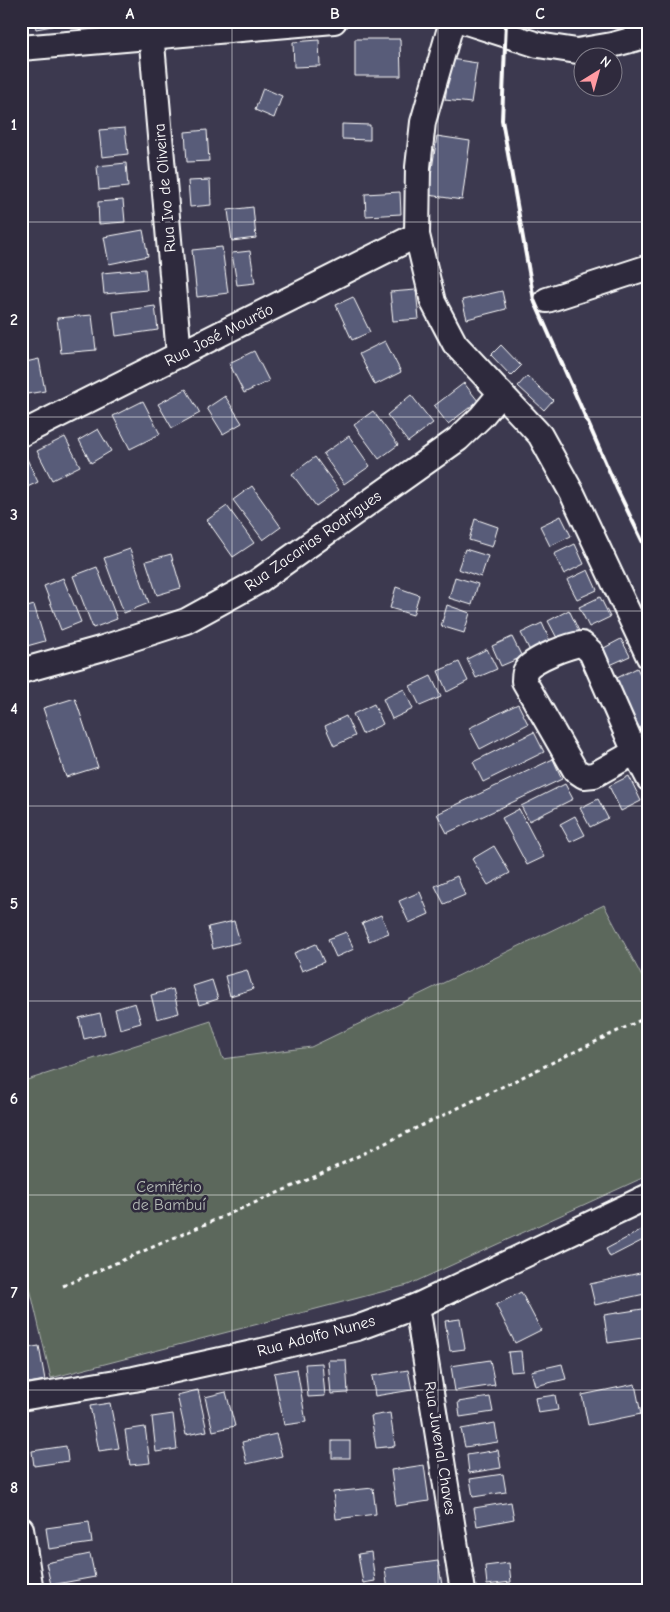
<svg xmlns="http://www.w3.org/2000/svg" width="670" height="1612" font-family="'Comic Neue',sans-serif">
	<rect width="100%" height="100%" fill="#3c394f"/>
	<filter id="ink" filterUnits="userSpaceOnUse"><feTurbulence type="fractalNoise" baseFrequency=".02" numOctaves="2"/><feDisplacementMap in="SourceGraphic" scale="10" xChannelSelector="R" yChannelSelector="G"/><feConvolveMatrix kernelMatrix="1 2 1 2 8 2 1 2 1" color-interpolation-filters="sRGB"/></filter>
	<g filter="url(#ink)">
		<path fill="#5b675c" stroke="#adb3ae" d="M604 905 649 990V1175L408 1285 51 1378 21 1250V1082L211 1021 223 1059 311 1047Z"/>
		<g fill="#595c79" stroke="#fff">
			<path d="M34 21H51L52 26 36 29Z"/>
			<path d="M355 39H400L401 76H355Z"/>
			<path d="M319 40 320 66 294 67 293 42Z"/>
			<path d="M451 59 477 63 471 103 445 100Z"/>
			<path d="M263 88 282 96 274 118 255 110Z"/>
			<path d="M342 124 370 125V140L342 139Z"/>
			<path d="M125 128 128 154 102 157 99 130Z"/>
			<path d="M207 130 209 161 187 162 185 132Z"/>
			<path d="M437 136 470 141 462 200 428 195Z"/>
			<path d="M126 163 128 187 99 190 97 166Z"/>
			<path d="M210 180 211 205 190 207 188 181Z"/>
			<path d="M400 192 401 214 366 216 365 194Z"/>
			<path d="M123 200 125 222 99 224 98 202Z"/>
			<path d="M253 207 256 238 232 241 228 210Z"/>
			<path d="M143 230 148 256 109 264 104 237Z"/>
			<path d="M222 247 228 293 197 297 192 250Z"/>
			<path d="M250 251 255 283 237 285 232 253Z"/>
			<path d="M145 269 147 290 104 294 102 273Z"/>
			<path d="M416 290 419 319 393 321 390 292Z"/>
			<path d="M502 291 506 309 467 319 462 300Z"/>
			<path d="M353 297 370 332 352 340 336 305Z"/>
			<path d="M155 306 158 330 116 336 113 312Z"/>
			<path d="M92 315 96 350 61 353 57 318Z"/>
			<path d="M385 341 401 372 375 385 359 354Z"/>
			<path d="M501 345 521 366 511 376 491 355Z"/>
			<path d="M254 351 269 381 244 393 229 363Z"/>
			<path d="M39 359 45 391 21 395V363Z"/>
			<path d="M527 376 553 400 544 410 518 386Z"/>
			<path d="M464 383 478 401 448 424 434 406Z"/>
			<path d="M186 389 200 413 172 428 158 404Z"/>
			<path d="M411 395 433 423 408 442 387 415Z"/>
			<path d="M225 396 242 423 223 434 207 408Z"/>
			<path d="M143 401 160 434 130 449 113 416Z"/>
			<path d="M373 411 398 445 379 459 354 425Z"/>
			<path d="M98 429 111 451 91 463 79 440Z"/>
			<path d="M349 436 370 466 344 484 323 454Z"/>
			<path d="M65 437 80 466 52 480 37 451Z"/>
			<path d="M26 457 38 482 21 490V459Z"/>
			<path d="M315 457 339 490 316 506 292 474Z"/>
			<path d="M252 486 281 527 263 540 233 500Z"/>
			<path d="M227 506 254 543 233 557 207 520Z"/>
			<path d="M561 516 571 536 550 546 540 526Z"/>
			<path d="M475 519 498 527 492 547 469 540Z"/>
			<path d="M575 544 584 564 564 574 554 554Z"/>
			<path d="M130 549 149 603 124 613 104 558Z"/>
			<path d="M465 549 488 556 481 577 458 569Z"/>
			<path d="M171 554 181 588 157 595 146 561Z"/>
			<path d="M97 567 117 619 93 628 73 576Z"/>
			<path d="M588 570 597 590 577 599 567 580Z"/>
			<path d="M455 577 478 584 472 605 449 598Z"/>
			<path d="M63 578 81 622 61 630 44 586Z"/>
			<path d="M396 587 419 595 413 615 390 608Z"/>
			<path d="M600 597 610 617 589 627 579 607Z"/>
			<path d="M34 605 45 641 27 646 21 627V609Z"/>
			<path d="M447 605 470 613 464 633 441 626Z"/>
			<path d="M569 610 579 631 558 640 548 621Z"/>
			<path d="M542 623 551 643 531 653 521 633Z"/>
			<path d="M512 637 522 657 501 666 492 646Z"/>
			<path d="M621 639 630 656 610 665 602 649Z"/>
			<path d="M487 649 497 669 476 678 467 659Z"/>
			<path d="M459 662 468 681 447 692 438 671Z"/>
			<path d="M637 668 649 692V747L615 679Z"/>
			<path d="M431 676 441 697 420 706 410 686Z"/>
			<path d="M404 689 413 709 392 719 383 699Z"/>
			<path d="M75 698 98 767 66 777 43 708Z"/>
			<path d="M374 704 383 724 362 734 353 714Z"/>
			<path d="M518 704 528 724 480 749 469 728Z"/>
			<path d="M346 716 355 736 334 746 325 726Z"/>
			<path d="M534 732 544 752 483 782 473 762Z"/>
			<path d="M553 759 562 779 447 833 437 814Z"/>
			<path d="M629 776 641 801 621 811 609 786Z"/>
			<path d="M565 784 573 799 529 821 521 806Z"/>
			<path d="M598 799 608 818 590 827 580 808Z"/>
			<path d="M519 809 544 857 527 865 502 818Z"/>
			<path d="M575 816 585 835 570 842 560 824Z"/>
			<path d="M494 846 510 873 488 885 472 859Z"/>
			<path d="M457 876 465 895 444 904 435 886Z"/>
			<path d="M420 892 429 914 409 923 399 901Z"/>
			<path d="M381 915 389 933 369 941 362 923Z"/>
			<path d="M234 921 240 942 213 949 208 927Z"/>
			<path d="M346 932 354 949 336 957 328 939Z"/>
			<path d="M316 944 324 962 302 971 294 953Z"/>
			<path d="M247 970 253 989 230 996 225 976Z"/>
			<path d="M212 980 218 999 199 1005 193 986Z"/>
			<path d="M173 989 179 1013 157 1019 151 995Z"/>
			<path d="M135 1003 141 1023 120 1029 115 1009Z"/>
			<path d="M100 1013 105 1034 84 1039 79 1018Z"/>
			<path d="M649 1226V1237L610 1257 606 1249Z"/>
			<path d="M21 1255 26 1284 21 1285Z"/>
			<path d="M649 1271V1293L595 1305 590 1284Z"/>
			<path d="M521 1292 541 1330 515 1343 496 1305Z"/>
			<path d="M26 1293 29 1312 21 1314V1294Z"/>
			<path d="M649 1308V1337L608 1343 604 1315Z"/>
			<path d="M460 1319 465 1349 450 1351 445 1321Z"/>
			<path d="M39 1346 45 1380 23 1384 21 1377V1349Z"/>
			<path d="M521 1351 523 1371 511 1372 508 1352Z"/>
			<path d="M328 1360H346L348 1393 331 1394Z"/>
			<path d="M490 1360 495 1385 455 1391 451 1366Z"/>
			<path d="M322 1363 325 1396 308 1397 305 1364Z"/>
			<path d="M562 1364 566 1379 535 1386 531 1371Z"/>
			<path d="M297 1369 306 1422 284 1425 274 1373Z"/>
			<path d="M408 1370 412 1390 375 1396 372 1376Z"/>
			<path d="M635 1384 641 1414 588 1425 582 1395Z"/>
			<path d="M198 1390 207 1431 186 1435 177 1395Z"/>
			<path d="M226 1392 235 1426 213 1431 205 1397Z"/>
			<path d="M555 1395 558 1410 538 1413 535 1398Z"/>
			<path d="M490 1397 493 1412 460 1417 458 1402Z"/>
			<path d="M110 1403 119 1448 99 1451 90 1406Z"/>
			<path d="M390 1413 395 1446 376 1448 371 1416Z"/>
			<path d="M173 1414 177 1449 156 1452 152 1417Z"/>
			<path d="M495 1423 498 1442 465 1447 461 1429Z"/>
			<path d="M145 1427 150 1463 130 1465 125 1430Z"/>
			<path d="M276 1434 282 1456 247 1464 242 1442Z"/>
			<rect x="332" y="1441" width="18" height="17"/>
			<path d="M66 1446 68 1461 34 1466 32 1451Z"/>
			<path d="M498 1450 501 1468 469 1473 467 1455Z"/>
			<path d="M424 1465 429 1501 396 1506 391 1470Z"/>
			<path d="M503 1474 506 1492 473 1497 470 1479Z"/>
			<path d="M373 1488 376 1514 336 1519 333 1492Z"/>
			<path d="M511 1502 514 1519 477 1526 474 1508Z"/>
			<path d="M89 1522 92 1543 49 1549 46 1528Z"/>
			<path d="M371 1552 375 1581 363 1583 358 1554Z"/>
			<path d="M90 1554 95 1577 51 1585 46 1563Z"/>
			<path d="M438 1561 443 1591H388L385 1568Z"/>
			<path d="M509 1563 511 1582 487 1585 485 1566Z"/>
		</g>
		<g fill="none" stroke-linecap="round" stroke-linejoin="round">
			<g stroke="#fff" stroke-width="28">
				<g id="minor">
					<path d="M150 21 179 355"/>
					<path d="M452 21 423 122 418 167 417 235 433 302 455 344 540 435 572 493 649 657"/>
					<path d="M463 21 538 45 577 51 612 45 649 35"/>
					<path d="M21 48 334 21"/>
					<path d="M547 300 649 267"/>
					<path d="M21 434 417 235"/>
					<path d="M21 671 100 649 186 621 257 582 458 439 481 417 501 393"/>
					<path d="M635 752 591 652 582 644C570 645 532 659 526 670 524 673 524 678 524 681L575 770 584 776 594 775 635 752 649 779"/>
					<path d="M417 1306 463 1591"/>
					<path d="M21 1398 134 1379 262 1351 357 1328 417 1306 649 1196"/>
					<path d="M21 1529 31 1591"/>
				</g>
			</g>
			<path stroke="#fff" stroke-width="3" stroke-dasharray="4 4" stroke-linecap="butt" d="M63 1286 321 1174 649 1016"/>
			<use href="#minor" stroke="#2f2a3d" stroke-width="24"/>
			<path stroke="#fff" stroke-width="4" d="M506 21 502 120 534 300 618 491 649 555"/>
		</g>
	</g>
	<path fill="none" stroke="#fff" stroke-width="1" stroke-opacity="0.55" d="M232 21V1591M438 21V1591M21 222H649M21 417H649M21 611H649M21 806H649M21 1001H649M21 1195H649M21 1390H649"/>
	<g text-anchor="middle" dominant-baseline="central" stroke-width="5" stroke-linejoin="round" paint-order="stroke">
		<g font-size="16" fill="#fff" stroke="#2f2a3d">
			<text transform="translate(165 188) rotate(-95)">Rua Ivo de Oliveira</text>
			<text transform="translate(219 335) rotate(-27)">Rua José Mourão</text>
			<text transform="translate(313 541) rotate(-35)">Rua Zacarias Rodrigues</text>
			<text transform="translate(316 1336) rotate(-15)">Rua Adolfo Nunes</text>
			<text transform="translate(440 1448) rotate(81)">Rua Juvenal Chaves</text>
		</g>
		<g font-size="16" fill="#b5bbb6" stroke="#2f2a3d">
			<text x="169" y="1187">Cemitério<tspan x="169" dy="18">de Bambuí</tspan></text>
		</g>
	</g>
	<rect width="670" height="1612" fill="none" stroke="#2f2a3d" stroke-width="55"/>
	<g transform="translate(598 72) rotate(37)"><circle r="24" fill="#2f2a3d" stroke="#827f8b"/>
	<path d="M0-4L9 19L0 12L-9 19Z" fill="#ff9aa2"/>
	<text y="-8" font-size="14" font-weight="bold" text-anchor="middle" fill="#ffffff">N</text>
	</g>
	<rect x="28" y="28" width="614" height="1556" fill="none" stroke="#fff" stroke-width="2"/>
	<g font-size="16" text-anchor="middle" font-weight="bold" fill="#fff">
		<text x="130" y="19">A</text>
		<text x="335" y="19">B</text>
		<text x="540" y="19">C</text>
		<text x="14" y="130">1</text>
		<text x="14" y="325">2</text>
		<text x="14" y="520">3</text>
		<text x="14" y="714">4</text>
		<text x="14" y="909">5</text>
		<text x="14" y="1104">6</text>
		<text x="14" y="1298">7</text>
		<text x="14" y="1493">8</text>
	</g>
</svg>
